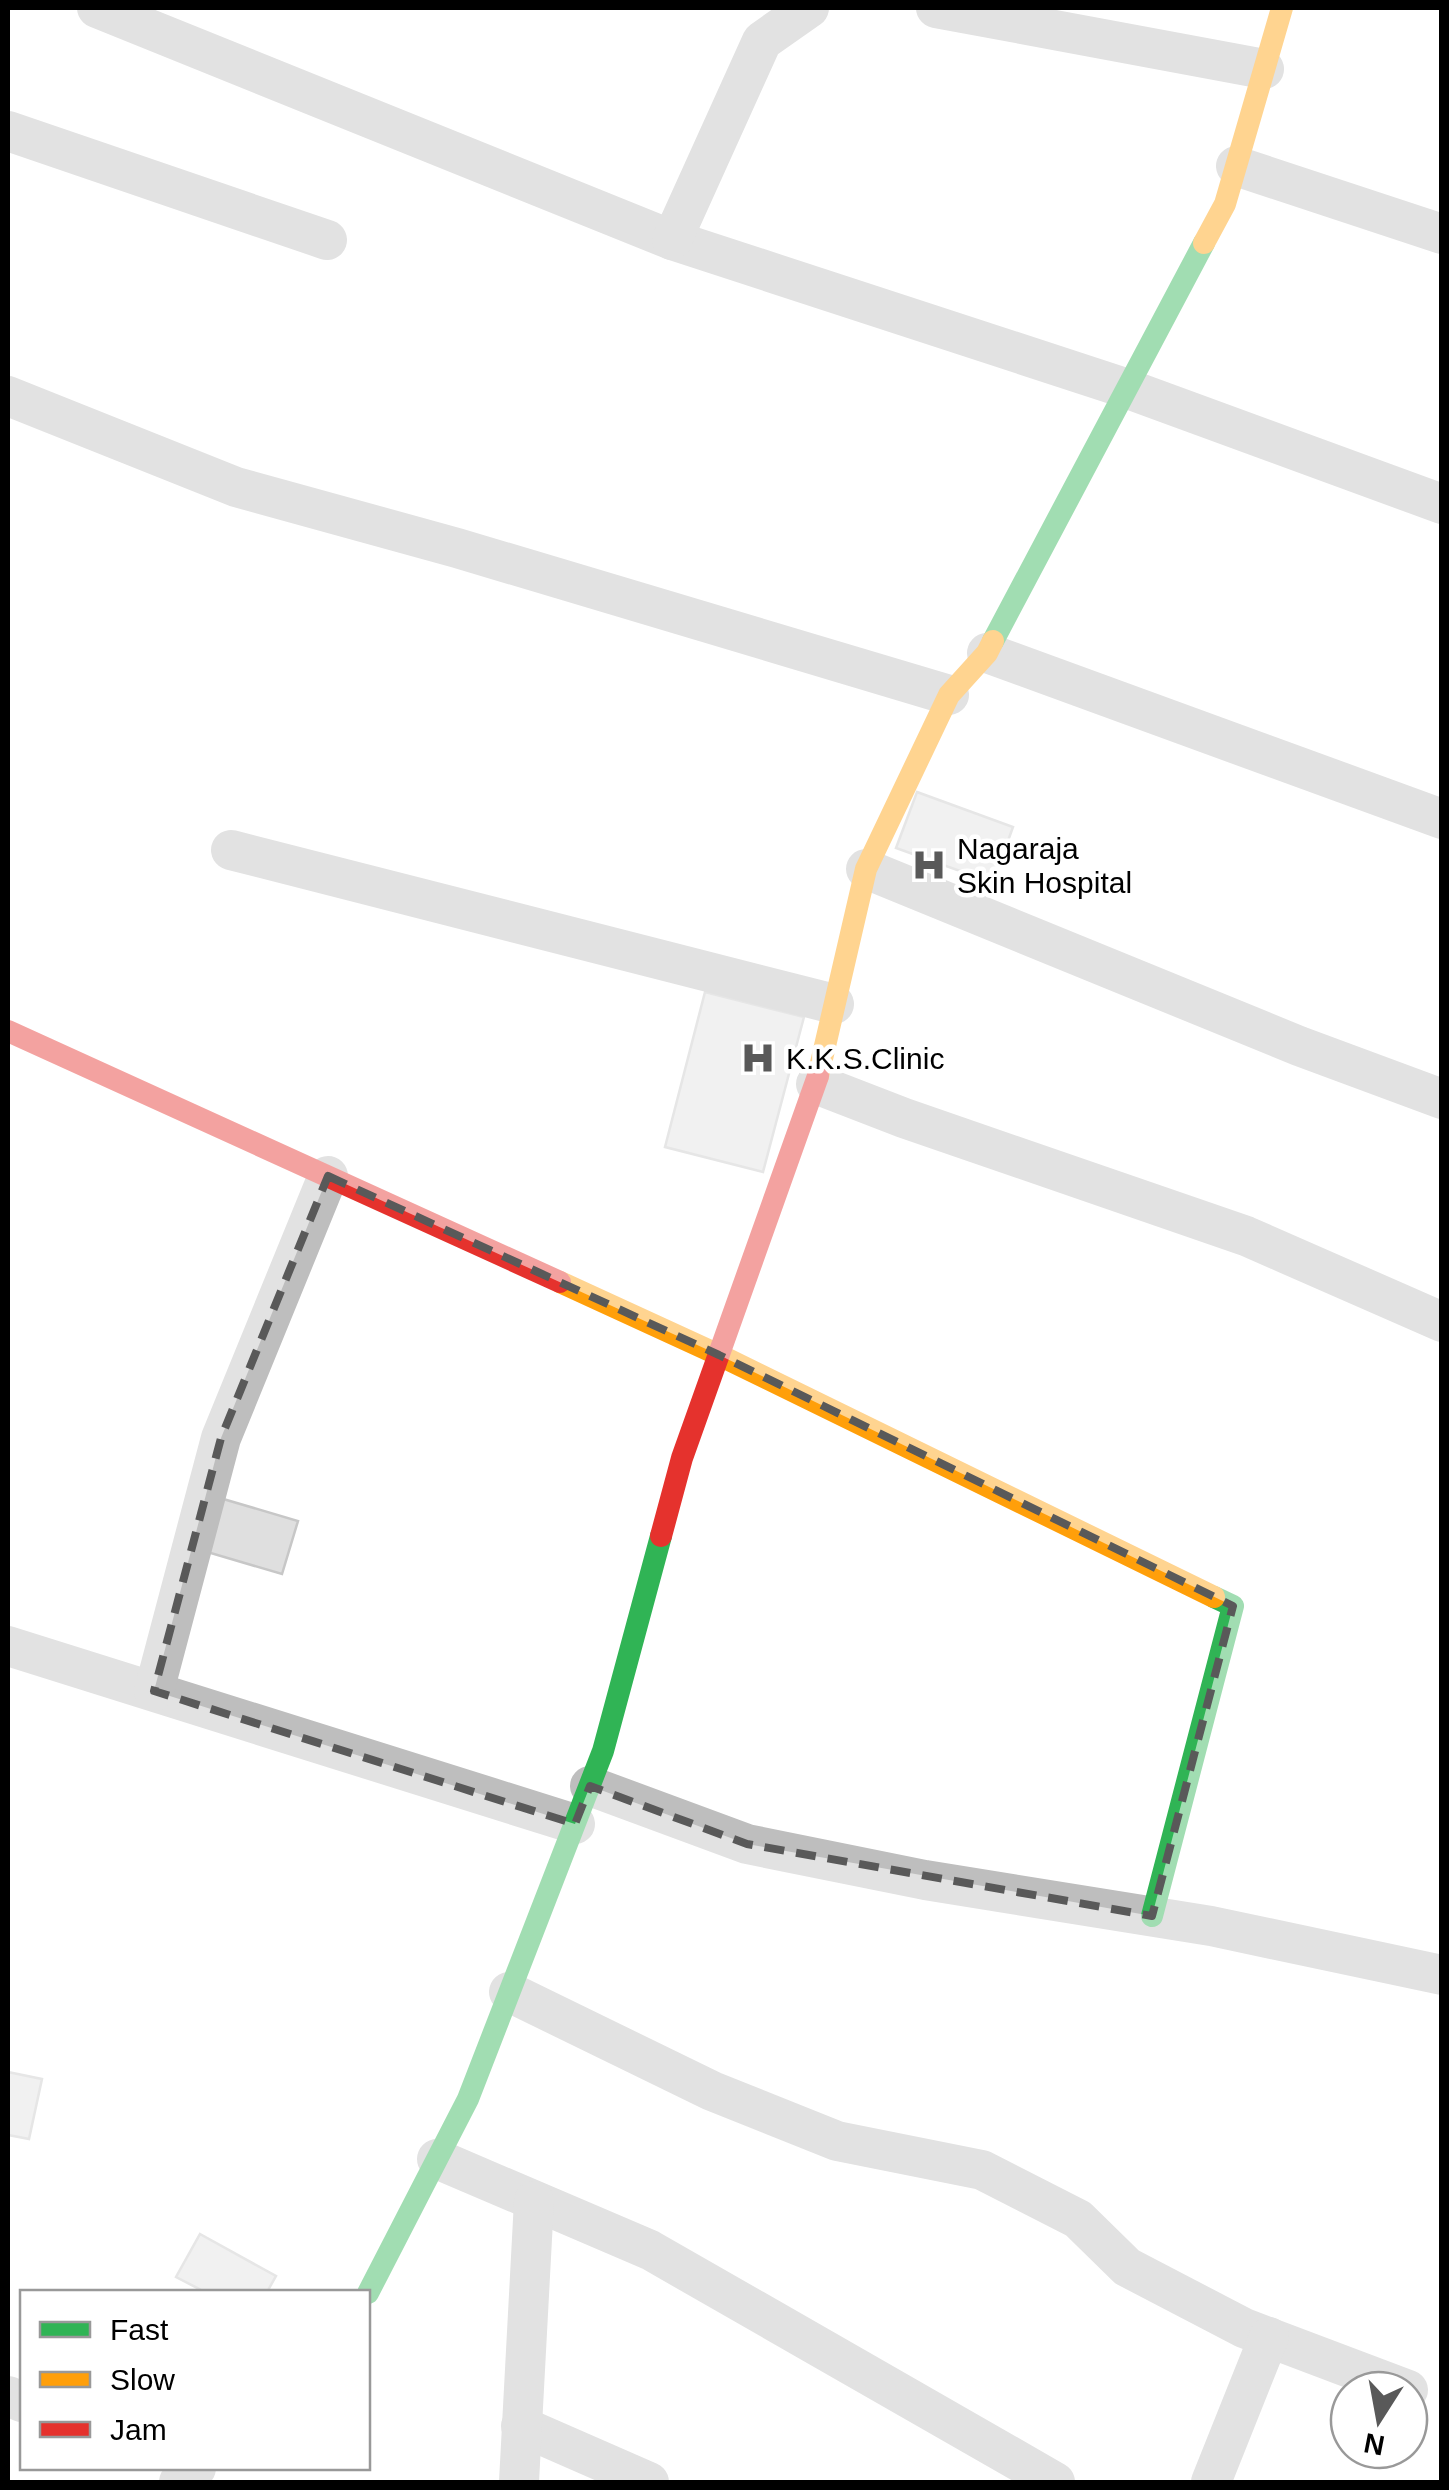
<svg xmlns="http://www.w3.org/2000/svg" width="1449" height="2490" font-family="Helvetica,sans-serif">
	<rect width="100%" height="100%" fill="#fff"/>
	<g fill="#dfdfdf" stroke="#c7c7c7" stroke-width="2.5">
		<path d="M917 792 1013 827 993 883 896 848Z"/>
		<path d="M705 992 804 1017 763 1172 665 1147Z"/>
		<path d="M196 1491 298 1521 282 1574 180 1544Z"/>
		<path d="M8 2072 42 2079 29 2139 8 2135Z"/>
		<path d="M200 2234 276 2276 267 2292H205L176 2277Z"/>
	</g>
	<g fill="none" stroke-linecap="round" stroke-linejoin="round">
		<g stroke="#bebebe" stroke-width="40">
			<path d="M97 8 672 240 1128 389 1442 504"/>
			<path d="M936 8 1264 69"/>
			<path d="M8 131 327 240"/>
			<path d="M1236 166 1442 234"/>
			<path d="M672 240 762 41 809 8"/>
			<path d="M8 396 236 487 457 548 949 695"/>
			<path d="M987 653 1442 819"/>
			<path d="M231 850 834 1004"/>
			<path d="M866 869 1299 1046 1442 1099"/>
			<path d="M816 1084 904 1118 1246 1236 1442 1322"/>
			<path d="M8 1646 575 1824"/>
			<path d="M154 1691 221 1438 328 1176"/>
			<path d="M590 1786 747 1844 925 1880 1211 1926 1442 1975"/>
			<path d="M509 1992 712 2091 837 2141 982 2170 1078 2219 1127 2267 1244 2328 1408 2390"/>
			<path d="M437 2159 650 2250 1055 2482"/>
			<path d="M8 2396 22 2402"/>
			<path d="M521 2426 649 2482"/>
			<path d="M179 2482 196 2468"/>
			<path d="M519 2482 534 2201"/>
			<path d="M1211 2482 1269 2337"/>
		</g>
		<g stroke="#30b455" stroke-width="22">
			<path d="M993 641 1204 243"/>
			<path d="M1152 1916 1233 1606 1214 1597"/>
			<path d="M368 2293 468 2099 603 1751 661 1536"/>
		</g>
		<g stroke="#ff9f0a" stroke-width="22">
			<path d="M1204 243 1225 204 1282 8"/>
			<path d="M818 1076 866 869 949 695 987 653 993 641"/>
			<path d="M560 1282 719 1355 1214 1597"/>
		</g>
		<g stroke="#e5322d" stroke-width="22">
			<path d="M8 1031 560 1282"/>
			<path d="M661 1536 682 1458 818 1076"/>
		</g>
	</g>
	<path d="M0 0H1449V2490H0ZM328 1176 719 1355 1233 1606 1152 1916 747 1844 590 1786 575 1824 154 1691 221 1438Z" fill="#fff" fill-opacity=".55" fill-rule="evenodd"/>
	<path fill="none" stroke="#595959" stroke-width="8" stroke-dasharray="20 12" stroke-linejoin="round" d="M328 1176 719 1355 1233 1606 1152 1916 747 1844 590 1786 575 1824 154 1691 221 1438Z"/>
	<defs>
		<g id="hospital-bare" transform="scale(2.7)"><path d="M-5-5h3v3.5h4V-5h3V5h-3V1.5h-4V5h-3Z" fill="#595959" stroke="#fff" stroke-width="2.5" paint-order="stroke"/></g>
	</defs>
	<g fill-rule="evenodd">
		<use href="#hospital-bare" x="929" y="865"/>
		<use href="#hospital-bare" x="758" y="1058"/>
	</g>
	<g text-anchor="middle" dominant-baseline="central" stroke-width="9" stroke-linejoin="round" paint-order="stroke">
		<g font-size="30" fill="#000" stroke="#fff" text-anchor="start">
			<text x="957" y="848">Nagaraja<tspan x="957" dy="34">Skin Hospital</tspan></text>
			<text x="786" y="1058">K.K.S.Clinic</text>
		</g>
	</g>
	<rect width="1449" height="2490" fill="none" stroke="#000000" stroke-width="20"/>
	<rect x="20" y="2290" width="350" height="180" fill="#ffffff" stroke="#999999" stroke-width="2.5"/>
	<rect x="40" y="2322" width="50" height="15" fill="#30b455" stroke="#999999" stroke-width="2.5"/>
	<text x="110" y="2340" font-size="30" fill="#000000">Fast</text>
	<rect x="40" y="2372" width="50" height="15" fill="#ff9f0a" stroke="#999999" stroke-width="2.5"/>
	<text x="110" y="2390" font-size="30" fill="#000000">Slow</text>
	<rect x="40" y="2422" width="50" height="15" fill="#e5322d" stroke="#999999" stroke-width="2.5"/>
	<text x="110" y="2440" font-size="30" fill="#000000">Jam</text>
	<g transform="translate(1379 2420) rotate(191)"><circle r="48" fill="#ffffff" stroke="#999999" stroke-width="2.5"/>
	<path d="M0-8L18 38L0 25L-18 38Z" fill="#595959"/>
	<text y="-15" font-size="28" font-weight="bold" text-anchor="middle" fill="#000000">N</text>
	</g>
</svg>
